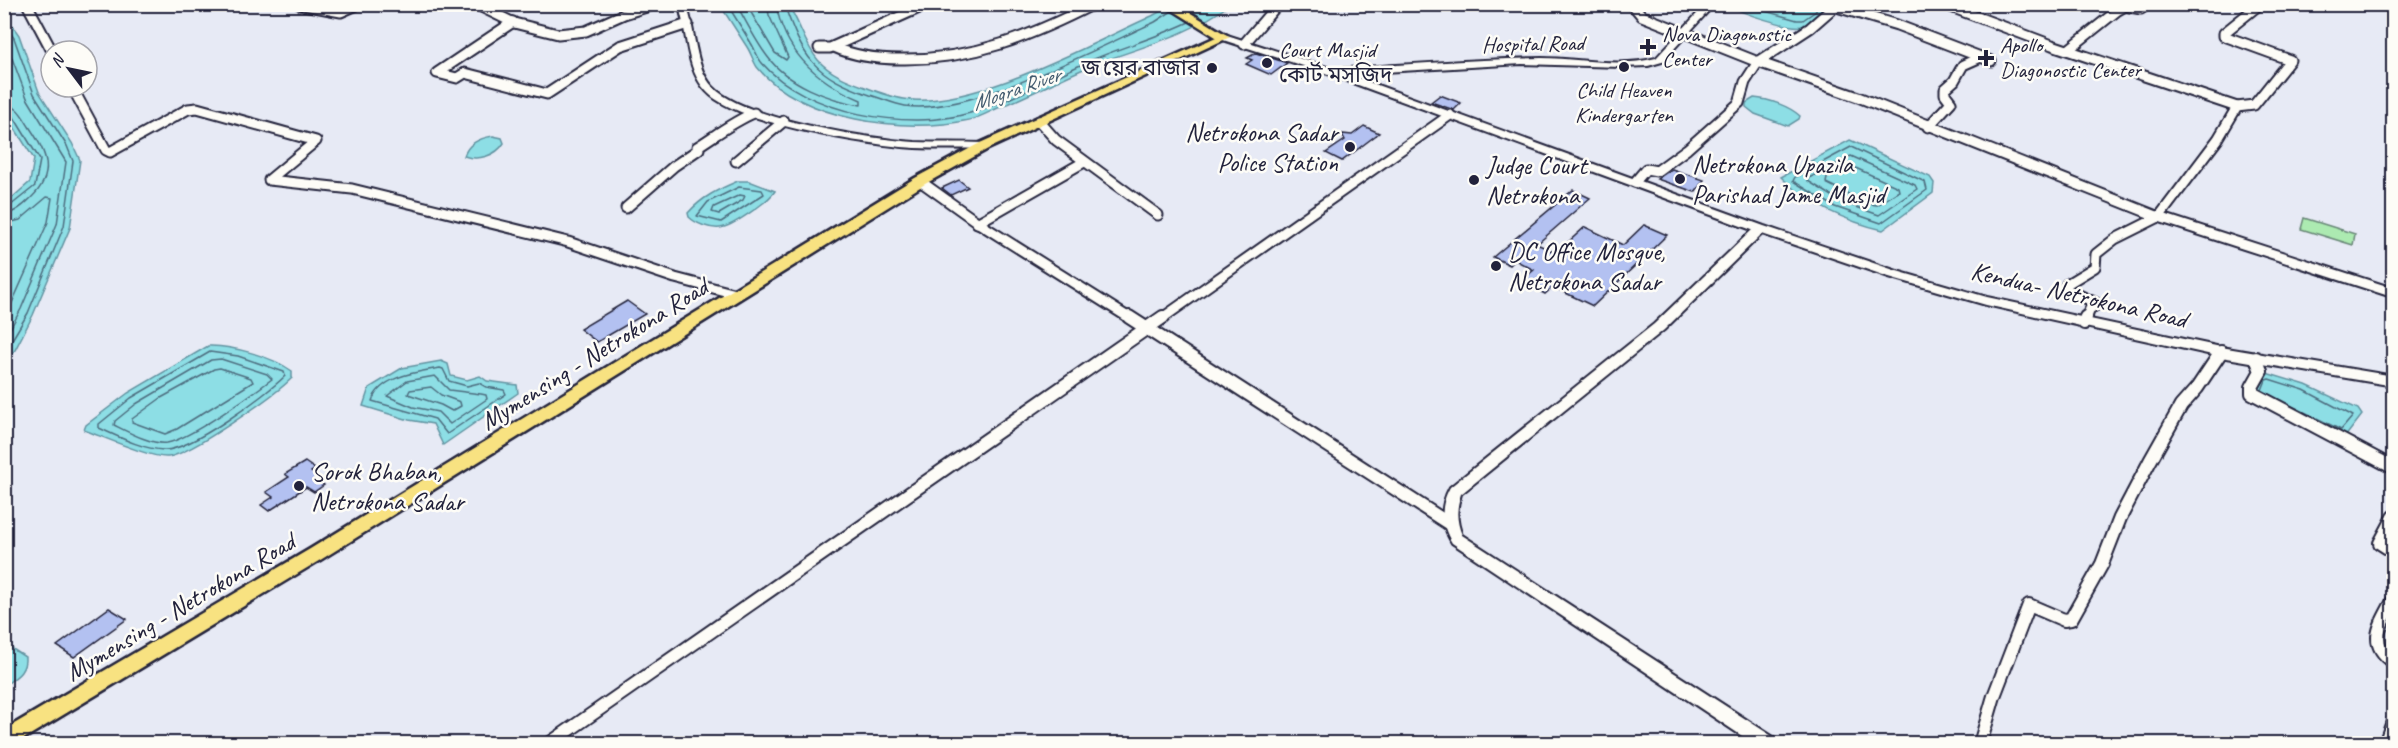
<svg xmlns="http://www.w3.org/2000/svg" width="2398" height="748" font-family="Caveat,'Noto Sans Bengali',sans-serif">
	<rect width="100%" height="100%" fill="#e7eaf5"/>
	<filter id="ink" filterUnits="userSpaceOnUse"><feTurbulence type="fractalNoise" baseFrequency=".0167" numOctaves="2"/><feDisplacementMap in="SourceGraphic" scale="12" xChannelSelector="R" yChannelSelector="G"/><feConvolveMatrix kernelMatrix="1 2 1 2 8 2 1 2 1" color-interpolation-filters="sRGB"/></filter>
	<g filter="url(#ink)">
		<path fill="#aceab1" stroke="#678676" stroke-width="1.5" d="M2304 218 2355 234 2353 245 2301 229Z"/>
		<g fill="#8ddee5" stroke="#6293a1" stroke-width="1.5">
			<path d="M1819 4 1825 8V12C1819 16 1811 24 1804 26 1791 29 1739 13 1730 5Z"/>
			<path d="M720 5H788C800 22 804 44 818 60 830 74 849 81 865 87 878 92 891 97 904 99 972 110 1090 44 1152 16L1172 5H1229C1189 36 1140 47 1093 65 1061 78 1031 95 998 108 989 112 979 118 969 120 906 134 800 121 757 67 753 61 751 53 747 47 738 33 729 19 720 5Z"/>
			<path d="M5 15 19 35 39 92 72 143 80 160 70 228 33 315 15 350 5 362V204L30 182 34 159 5 113Z"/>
			<path d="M1754 98C1769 99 1789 106 1800 116L1799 119 1788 126 1755 114 1746 107V103Z"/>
			<path d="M493 136 502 138 504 143C496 156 478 161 464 156 468 143 480 138 493 136Z"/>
			<path d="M1850 140 1930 177 1934 183 1933 193 1883 230C1848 222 1807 204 1781 177Z"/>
			<path d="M738 181H749L775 191C769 201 732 227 720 228 710 229 696 224 689 217L688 213C702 197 719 189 738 181Z"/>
			<path d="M208 346C231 345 273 357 292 371V378C274 396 191 454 168 457 153 459 101 436 84 430L86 425 128 393Z"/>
			<path d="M441 361 448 364 451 376 467 380 480 376 487 381 517 385 518 393 443 445 433 424 409 420 363 406 369 388 402 368Z"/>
			<path d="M2263 372 2306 385 2358 409 2362 415 2345 437 2256 393Z"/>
			<path d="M5 644 25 657C26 672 16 677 5 685Z"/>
		</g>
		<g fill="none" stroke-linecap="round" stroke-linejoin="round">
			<g stroke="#4d6d7f" stroke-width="1.5">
				<path d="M727 4C735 17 743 30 751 43 755 49 757 57 762 63 806 114 908 131 970 113 1011 101 1049 79 1087 62 1121 47 1156 38 1189 22"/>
				<path d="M736 4C746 21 755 40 767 56 787 84 829 100 861 105V100C818 82 784 52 776 4"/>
				<path d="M746 4 775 53 786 60 788 57 769 15 767 4"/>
				<path d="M784 4C803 58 814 76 870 95 881 98 893 104 905 106 969 116 1095 49 1155 22L1172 11"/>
				<path d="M1740 4 1797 20H1803L1816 11 1817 4"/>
				<path d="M4 24 14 38 34 94 67 146 73 161 64 226 28 313 4 353"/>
				<path d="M4 37 27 98 66 162 57 224 21 309 4 340"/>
				<path d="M4 104C19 106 22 116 30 128 47 153 56 174 31 198 23 206 15 213 4 215"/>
				<path d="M4 111 12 114 40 160 35 186 10 206 4 207"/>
				<path d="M1851 147 1925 182 1927 190 1881 223 1835 207 1793 181 1795 177Z"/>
				<path d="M1851 156 1915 185 1917 189 1879 215 1842 202 1808 181 1809 178Z"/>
				<path d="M1851 166 1898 187 1899 191 1877 205 1869 204 1826 183 1827 178Z"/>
				<path d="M739 187 762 190 764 194 721 222 697 216 708 202Z"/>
				<path d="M740 195 745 196 743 200 719 214 712 212 714 207Z"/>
				<path d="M4 224 20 220 47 197 52 198 48 222 4 321"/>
				<path d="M210 352 238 356 284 372 285 376C266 395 190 451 164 450 142 449 119 437 99 428V424L131 398Z"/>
				<path d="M221 359 267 374 272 379C252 394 190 439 167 443 152 445 128 432 114 425L115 421 136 404 211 360Z"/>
				<path d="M220 368 251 378 253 382 177 429 165 434 132 422V419L161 398 214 369Z"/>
				<path d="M440 368 443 369 449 381 467 386 479 383 486 387 504 390 506 394 447 434 435 419 372 401C380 376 417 372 440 368Z"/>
				<path d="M435 376 449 390 481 394 486 395 487 399 450 424 438 412 413 407 387 396 407 381Z"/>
				<path d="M431 387 441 395 460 402 461 406 452 411 441 405 408 394 410 390Z"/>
				<path d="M2262 390 2266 380 2269 379 2304 390 2353 416 2341 430 2290 405"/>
			</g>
			<path stroke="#6293a1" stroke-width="3" d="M2374 4 2394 12"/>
		</g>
		<g fill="#b3c1f1" stroke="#22223b" stroke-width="1.5">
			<path d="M1256 53 1287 63 1271 75 1246 64 1252 60 1247 58Z"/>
			<path d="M1440 95 1461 103 1454 110 1431 102Z"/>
			<path d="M1364 126 1379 133 1342 161 1326 153 1345 140 1342 134 1352 135Z"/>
			<path d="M1672 169 1704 180 1695 192 1657 179Z"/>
			<path d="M959 180 968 187 951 195 942 188Z"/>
			<path d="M1573 190 1590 198 1537 244 1556 253 1585 227 1623 245 1644 225 1667 235 1593 306 1553 287 1545 294 1521 281 1534 270 1515 260 1510 265 1493 257Z"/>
			<path d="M627 301 645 314 597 342 580 329Z"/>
			<path d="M305 462 315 469 311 472 320 478 316 480 324 485 314 492 306 487 269 511 261 505 273 497 266 492 289 477 285 474Z"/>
			<path d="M109 608 127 619 74 657 57 646Z"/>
		</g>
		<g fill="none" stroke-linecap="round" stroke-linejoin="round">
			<g stroke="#22223b" stroke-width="13">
				<g id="minor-far1">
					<path d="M27 4 52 51"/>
					<path d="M299 4 341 12 359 4"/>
					<path d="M475 4 514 23 558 34 586 31 624 14 656 4"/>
					<path d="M1632 4 1642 16 1758 62 1858 97 2159 217 2394 293"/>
					<path d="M1943 4 2052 45 2237 107"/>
					<path d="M1830 5 1897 25 1991 61"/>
					<path d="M513 22 437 73 457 78 465 73 547 94 620 46 688 24"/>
					<path d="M1244 44 1278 4"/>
					<path d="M834 47C856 57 878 59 901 59 974 60 1031 36 1094 4"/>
					<path d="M819 48H830L928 4"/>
					<path d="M2068 50 2118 10 2125 6 2141 9 2148 4"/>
					<path d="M72 87 106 150 110 152 188 109 197 108 316 141 269 180 352 189 568 242 675 278 736 294"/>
					<path d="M1039 121 1056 140 1158 215"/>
					<path d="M1928 127 1951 102 1945 94V89L1954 81 1963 65 1981 57"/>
					<path d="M736 161 784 121"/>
					<path d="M920 181 980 224 1131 319"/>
					<path d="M1635 182 1646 169 1657 171 1687 149 1739 103 1745 82 1758 62 1810 28 1834 7"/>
					<path d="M626 208 674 166 699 149 697 147C716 135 734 121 754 113"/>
					<path d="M977 223 1084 162"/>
					<path d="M1161 319 1450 115"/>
					<path d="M2086 319 2090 309 2098 304 2066 289 2067 284 2095 267 2096 254 2115 239 2159 217 2218 139 2237 107 2254 105 2290 60 2224 36V33L2260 4"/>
				</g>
			</g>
			<g stroke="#22223b" stroke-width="16">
				<g id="minor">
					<path d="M1129 317 1451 525"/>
					<path d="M2084 323 2086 317"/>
					<path d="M2256 358 2261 371 2252 387V393L2394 468"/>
					<path d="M2394 517 2380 543 2394 552"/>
					<path d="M2394 599C2382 623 2365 643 2394 662"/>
					<path d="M549 744 1163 317"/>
					<path d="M1980 744 1994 696 2029 605 2064 620 2071 619 2102 564 2120 518 2150 461 2181 406 2197 388 2221 352"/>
					<path d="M2385 744 2394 719"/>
				</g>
			</g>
			<g stroke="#22223b" stroke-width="4">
				<g id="tertiary">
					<path d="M678 4H686C696 30 694 67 713 87 743 119 870 139 915 142 938 143 961 142 984 143L989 146 984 149C961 148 938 149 915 148 870 145 735 124 706 91 685 68 688 32 678 4Z"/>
					<path d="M1706 4H1715L1662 62 1648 66 1621 67 1522 64 1332 75 1327 72 1332 69C1402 65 1472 59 1542 58 1579 58 1619 68 1656 58Z"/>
				</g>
			</g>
			<g stroke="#22223b" stroke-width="4">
				<path id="secondary" d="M1224 34 1336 70 1764 226 1897 271 1987 297 2221 347 2394 376V386L2221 357 1986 305 1889 277 1762 234 1664 330 1461 494C1456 508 1456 521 1462 535L1775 738 1777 744H1754L1452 543C1441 524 1439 507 1450 487L1654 324 1752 230 1328 74 1220 39V35Z"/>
			</g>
			<g stroke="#22223b" stroke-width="5">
				<path id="primary" d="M1163 4H1176L1230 37 988 149 925 184 322 559 15 744H4V730L310 549 915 178 980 143 1216 37Z"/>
			</g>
			<use href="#minor-far1" stroke="#fdfcf7" stroke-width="9"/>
			<use href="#minor" stroke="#fdfcf7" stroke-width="12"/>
			<use href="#tertiary" fill="#fdfcf7" fill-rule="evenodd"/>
			<use href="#secondary" fill="#fdfcf7" fill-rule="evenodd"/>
			<use href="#primary" fill="#f8e281" fill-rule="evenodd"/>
		</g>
	</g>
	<g fill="#22223b" stroke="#fdfcf7" stroke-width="2">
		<path d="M1645 38h6v6h6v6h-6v6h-6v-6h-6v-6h6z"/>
		<path d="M1983 49h6v6h6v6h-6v6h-6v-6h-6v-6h6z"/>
		<circle cx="1267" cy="63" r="6"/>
		<circle cx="1624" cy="67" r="6"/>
		<circle cx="1212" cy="68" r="6"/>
		<circle cx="1350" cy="147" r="6"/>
		<circle cx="1680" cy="179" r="6"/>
		<circle cx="1474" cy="180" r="6"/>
		<circle cx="1496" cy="266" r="6"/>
		<circle cx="299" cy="486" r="6"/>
	</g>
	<g text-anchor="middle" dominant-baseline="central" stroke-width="5" stroke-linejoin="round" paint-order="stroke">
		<g font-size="22" fill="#22223b" stroke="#fdfcf7" text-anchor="start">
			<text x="1662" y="34">Nova Diagonostic<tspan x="1662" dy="25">Center</tspan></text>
			<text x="2000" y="45">Apollo<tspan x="2000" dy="25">Diagonostic Center</tspan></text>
			<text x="1279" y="50">Court Masjid<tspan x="1279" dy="25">কোর্ট মসজিদ</tspan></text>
			<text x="1200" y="68" text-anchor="end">জ'‌য়‌ের বাজার</text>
			<text x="1624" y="90" text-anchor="middle">Child Heaven<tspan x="1624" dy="25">Kindergarten</tspan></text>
		</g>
		<g font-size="22" fill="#22223b" stroke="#fdfcf7">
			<text transform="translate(1533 44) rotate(-1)">Hospital Road</text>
		</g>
		<g font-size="22" font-style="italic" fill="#425a6e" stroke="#fdfcf7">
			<text transform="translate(1016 89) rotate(-19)">Mogra River</text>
		</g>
		<g font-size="26" fill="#22223b" stroke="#fdfcf7" text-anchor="start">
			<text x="1338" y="132" text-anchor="end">Netrokona Sadar<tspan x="1338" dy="30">Police Station</tspan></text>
			<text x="1692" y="164">Netrokona Upazila<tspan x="1692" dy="30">Parishad Jame Masjid</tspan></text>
			<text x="1486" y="165">Judge Court<tspan x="1486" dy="30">Netrokona</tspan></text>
			<text x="1508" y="251">DC Office Mosque,<tspan x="1508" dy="30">Netrokona Sadar</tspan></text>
			<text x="311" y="471">Sorok Bhaban,<tspan x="311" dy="30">Netrokona Sadar</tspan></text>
		</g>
		<g font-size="26" fill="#22223b" stroke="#fdfcf7">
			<text transform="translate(2079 295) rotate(13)">Kendua- Netrokona Road</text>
			<text transform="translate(594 354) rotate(-32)">Mymensing - Netrokona Road</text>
			<text transform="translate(180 607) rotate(-31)">Mymensing - Netrokona Road</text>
		</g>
	</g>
	<rect width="2398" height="748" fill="none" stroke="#fdfcf7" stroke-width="24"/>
	<rect x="12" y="12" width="2374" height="724" fill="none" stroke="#22223b" stroke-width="2" filter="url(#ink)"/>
	<g transform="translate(69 69) rotate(302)"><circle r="28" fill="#fdfcf7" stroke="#a5a5ac" stroke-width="1.5"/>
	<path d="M0-4.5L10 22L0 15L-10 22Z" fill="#22223b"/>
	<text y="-9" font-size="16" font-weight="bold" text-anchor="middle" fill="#22223b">N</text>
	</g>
</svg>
